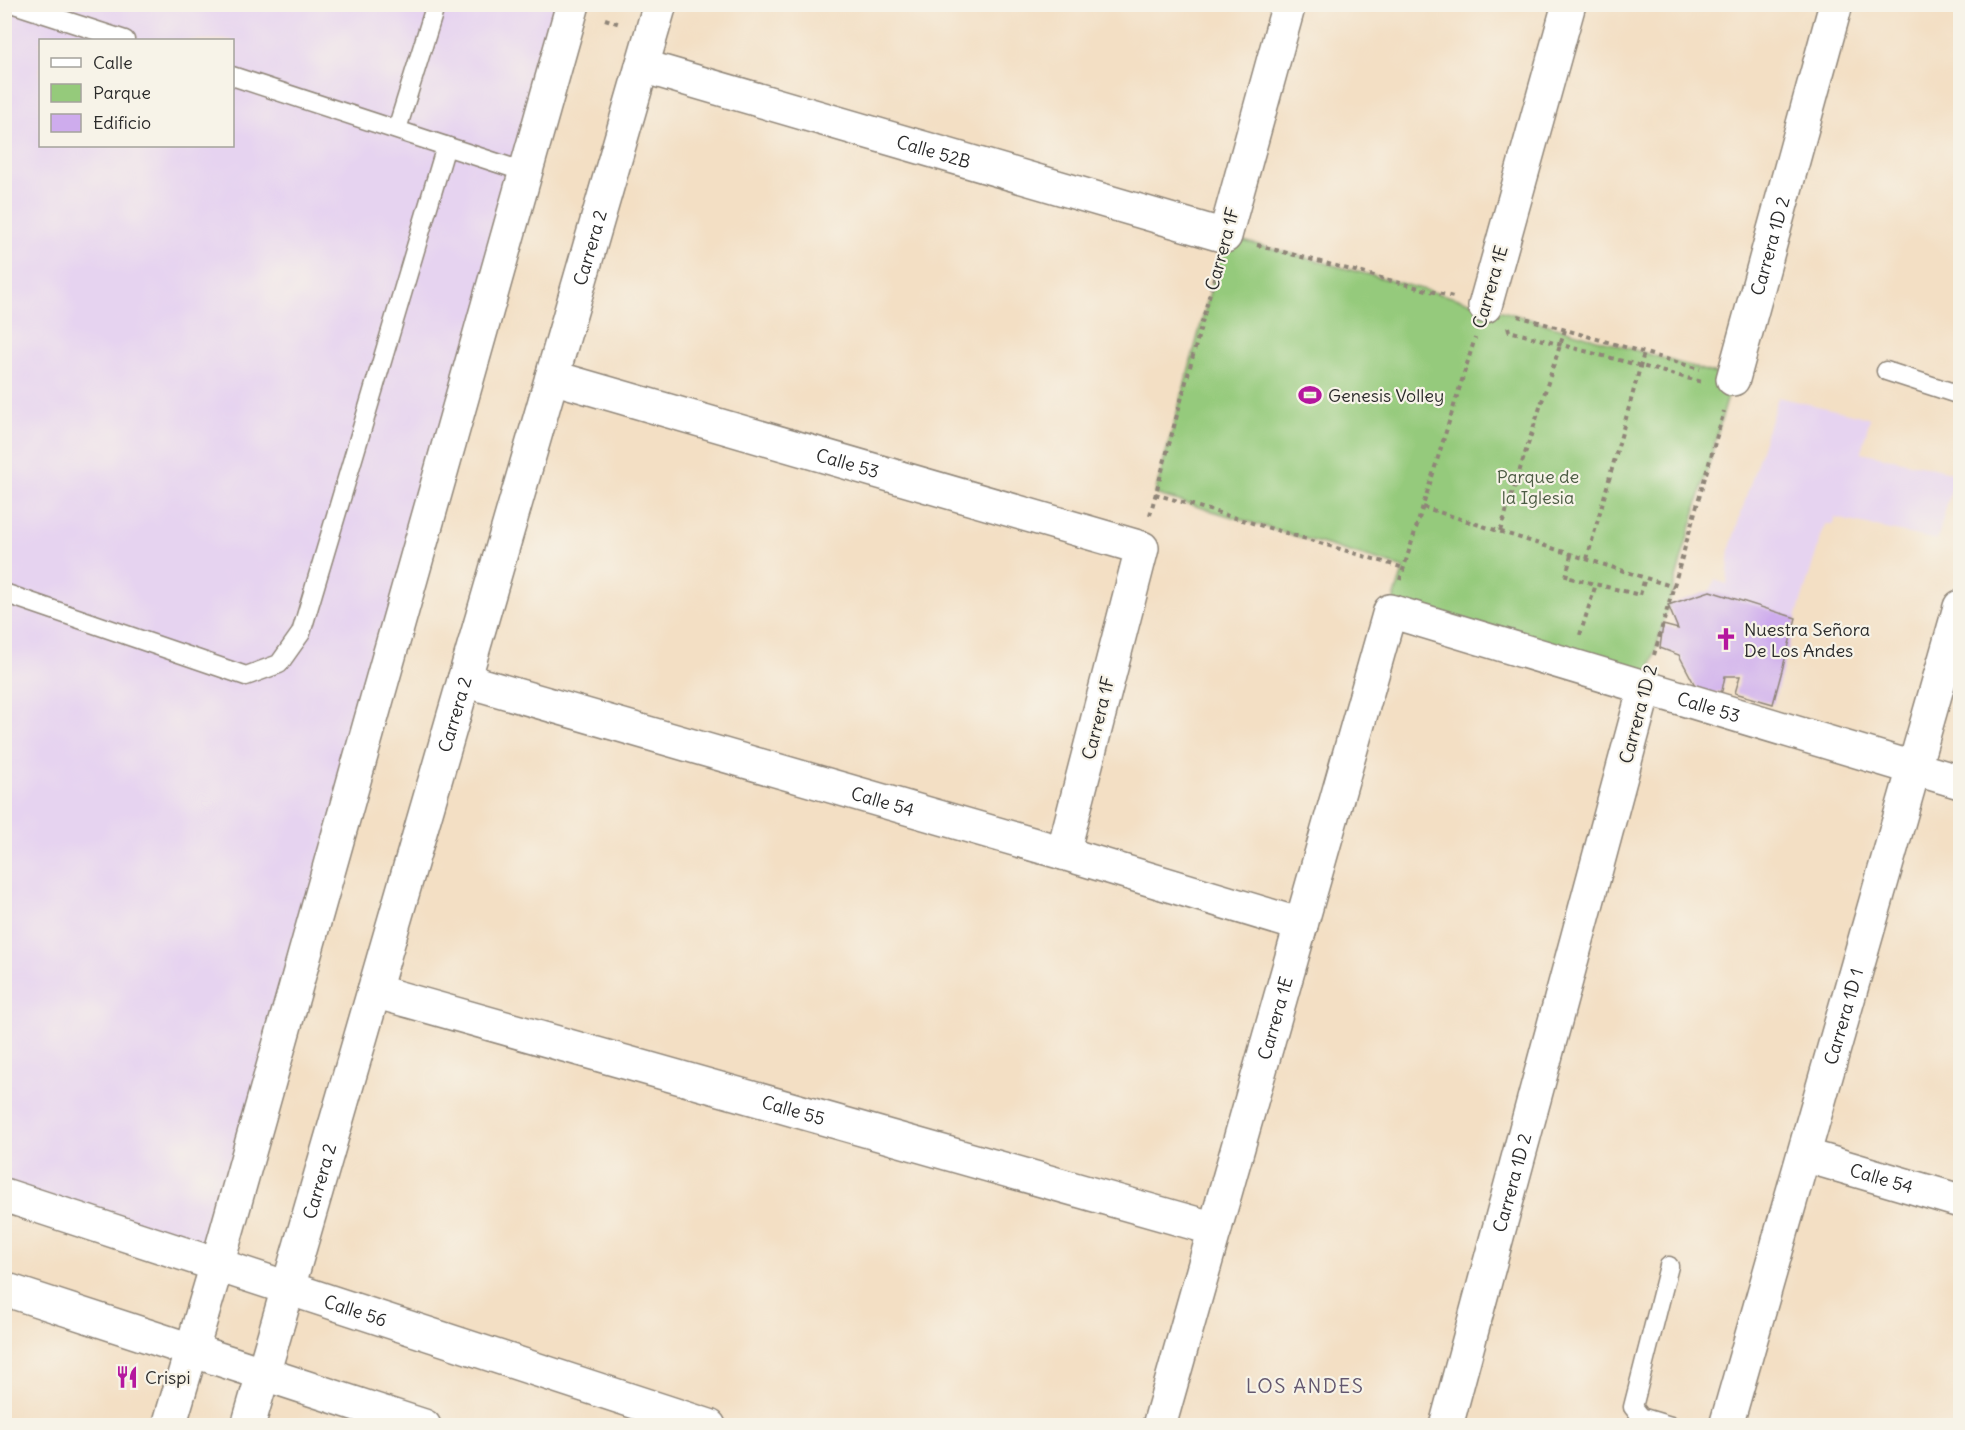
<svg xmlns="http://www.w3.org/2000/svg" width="1965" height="1430" font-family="Delius,sans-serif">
	<rect width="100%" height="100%" fill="#f7f3e8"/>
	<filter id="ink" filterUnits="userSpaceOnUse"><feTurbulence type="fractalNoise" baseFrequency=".0167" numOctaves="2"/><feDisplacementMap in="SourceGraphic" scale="12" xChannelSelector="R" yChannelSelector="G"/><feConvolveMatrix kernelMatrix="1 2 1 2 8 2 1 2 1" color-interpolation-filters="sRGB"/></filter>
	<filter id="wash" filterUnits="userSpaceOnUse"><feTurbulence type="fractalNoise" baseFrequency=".008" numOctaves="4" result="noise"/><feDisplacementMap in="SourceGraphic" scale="24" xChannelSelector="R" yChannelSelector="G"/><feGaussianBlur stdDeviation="1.35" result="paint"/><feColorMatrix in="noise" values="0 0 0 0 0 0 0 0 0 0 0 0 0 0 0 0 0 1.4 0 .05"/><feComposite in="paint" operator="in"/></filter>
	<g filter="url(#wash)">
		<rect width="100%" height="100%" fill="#f3dfc4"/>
		<g fill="#e6d3f0" fill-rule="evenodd">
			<path d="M5 5H573L215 1265 5 1195ZM40 40H232V146H40Z"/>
			<path d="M1778 397 1870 418 1861 452 1956 473 1937 540 1835 518 1832 524H1825L1796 618 1710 591 1715 580 1727 584 1730 548Z"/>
		</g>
		<path fill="#95ca7b" stroke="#607a53" stroke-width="1.5" d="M1225 236 1485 306 1733 379 1645 687 1390 611 1404 568 1155 494Z"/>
		<g id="blocks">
			<path fill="#ceaced" d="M1710 591 1796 618 1773 704 1735 693 1740 676H1725L1722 691 1712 695 1699 693 1679 655 1660 648 1663 625 1678 629 1668 605Z"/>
		</g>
	</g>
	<g filter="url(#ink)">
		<use href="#blocks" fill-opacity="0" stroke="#8f8578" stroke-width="1.5"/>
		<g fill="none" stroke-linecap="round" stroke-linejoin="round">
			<g stroke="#8f8578" stroke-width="21">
				<g id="lane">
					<path d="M14 4 125 40"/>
					<path d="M232 76 525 172"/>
					<path d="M397 129 436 4"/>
					<path d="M1886 371 1960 395"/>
					<path d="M4 593 246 676 279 664 301 633 446 146"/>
					<path d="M1669 1266 1633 1407 1641 1417 1671 1426"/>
				</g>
			</g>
			<g stroke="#8f8578" stroke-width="36">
				<g id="street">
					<path id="s1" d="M642 66 1225 236 1289 4"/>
					<path d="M1485 306 1569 4"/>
					<path id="s2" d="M552 377 1142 548 1063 853"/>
					<path id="s3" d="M1733 379 1836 4"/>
					<path id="s4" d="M464 680 1063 853 1301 925"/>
					<path id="s5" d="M374 991 1215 1229"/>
					<path id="s6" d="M1804 1155 1960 1201"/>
					<path id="s7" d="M1159 1426 1390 611 1960 782"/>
					<path id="s8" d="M1446 1426 1645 687"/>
					<path id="s9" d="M1726 1426 1960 607"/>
				</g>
			</g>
			<g stroke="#8f8578" stroke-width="36">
				<g id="secondary">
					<path id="s10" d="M4 1195 709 1426"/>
					<path d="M4 1289 424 1426"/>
					<path d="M169 1426 224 1241 573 4"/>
					<path id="s11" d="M248 1426 660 4"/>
				</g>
			</g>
			<g stroke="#8f8578" stroke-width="4" stroke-dasharray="4.5 4.5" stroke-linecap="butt">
				<path d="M605 19 620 24"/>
				<path d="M1257 245 1453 297"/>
				<path d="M1518 316 1700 369"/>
				<path d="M1508 327 1509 331 1702 382"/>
				<path d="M1155 494 1404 568"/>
				<path d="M1423 507 1674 587"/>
				<path d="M1150 515 1217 267"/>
				<path d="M1500 531 1565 330"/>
				<path d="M1571 555 1566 577 1640 595 1645 578"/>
				<path d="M1587 559 1644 353"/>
				<path d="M1400 580 1475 338"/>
				<path d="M1580 635 1596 584"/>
				<path d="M1654 655 1724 411"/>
			</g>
			<use href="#lane" stroke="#fff" stroke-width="18"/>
			<use href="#street" stroke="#fff" stroke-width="33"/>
			<use href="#secondary" stroke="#fff" stroke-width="33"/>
		</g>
	</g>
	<defs>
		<g id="stadium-bare" transform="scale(1.8)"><path d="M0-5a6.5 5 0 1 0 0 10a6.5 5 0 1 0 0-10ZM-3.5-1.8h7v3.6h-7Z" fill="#b5179e" stroke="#f7f3e8" stroke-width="2.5" paint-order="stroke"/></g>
		<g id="church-bare" transform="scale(1.8)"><path d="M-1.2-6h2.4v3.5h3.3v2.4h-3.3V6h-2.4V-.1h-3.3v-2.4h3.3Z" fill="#b5179e" stroke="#f7f3e8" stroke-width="2.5" paint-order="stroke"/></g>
		<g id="restaurant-bare" transform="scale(1.8)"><path d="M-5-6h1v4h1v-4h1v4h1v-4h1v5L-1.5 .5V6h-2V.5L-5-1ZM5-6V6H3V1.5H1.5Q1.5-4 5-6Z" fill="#b5179e" stroke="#f7f3e8" stroke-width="2.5" paint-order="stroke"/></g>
	</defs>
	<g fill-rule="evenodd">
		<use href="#stadium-bare" x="1310" y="395"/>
		<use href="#church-bare" x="1726" y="639"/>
		<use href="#restaurant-bare" x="127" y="1377"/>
	</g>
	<g text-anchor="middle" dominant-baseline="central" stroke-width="4.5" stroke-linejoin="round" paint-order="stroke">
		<g font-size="18" fill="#2b2b2b" stroke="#f7f3e8">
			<text stroke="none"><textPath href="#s1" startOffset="304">Calle 52B</textPath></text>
			<text stroke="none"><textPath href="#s3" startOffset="138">Carrera 1D 2</textPath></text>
			<text stroke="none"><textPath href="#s11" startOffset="1227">Carrera 2</textPath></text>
			<text transform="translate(1222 249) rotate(-75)">Carrera 1F</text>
			<text transform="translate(1490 287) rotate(-74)">Carrera 1E</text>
			<text stroke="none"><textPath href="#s2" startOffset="308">Calle 53</textPath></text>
			<text stroke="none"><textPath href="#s7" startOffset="1180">Calle 53</textPath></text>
			<text transform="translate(1638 714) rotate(-75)">Carrera 1D 2</text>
			<text stroke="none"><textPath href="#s11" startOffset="741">Carrera 2</textPath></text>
			<text transform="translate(1098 718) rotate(-76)">Carrera 1F</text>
			<text stroke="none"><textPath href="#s4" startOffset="436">Calle 54</textPath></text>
			<text stroke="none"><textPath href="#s9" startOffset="426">Carrera 1D 1</textPath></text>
			<text stroke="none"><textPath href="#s7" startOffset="424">Carrera 1E</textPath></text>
			<text stroke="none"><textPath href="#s5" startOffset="436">Calle 55</textPath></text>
			<text stroke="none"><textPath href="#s6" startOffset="81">Calle 54</textPath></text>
			<text stroke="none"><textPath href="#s11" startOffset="255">Carrera 2</textPath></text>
			<text stroke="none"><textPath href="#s8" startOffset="252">Carrera 1D 2</textPath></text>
			<text stroke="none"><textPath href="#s10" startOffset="370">Calle 56</textPath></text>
		</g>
		<g font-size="18" fill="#2b2b2b" stroke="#f7f3e8" text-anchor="start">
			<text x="1328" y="395">Genesis Volley</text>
			<text x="1744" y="629">Nuestra Señora<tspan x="1744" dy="21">De Los Andes</tspan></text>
			<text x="145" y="1377">Crispi</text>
		</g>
		<g font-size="18" fill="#4b5b43" stroke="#f7f3e8">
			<text x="1538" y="476">Parque de<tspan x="1538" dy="21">la Iglesia</tspan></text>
		</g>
		<g font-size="20" letter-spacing="1.5" fill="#64586f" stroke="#f7f3e8">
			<text x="1305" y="1385">LOS ANDES</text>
		</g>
	</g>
	<rect width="1965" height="1430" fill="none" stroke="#f7f3e8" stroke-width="24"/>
	<rect x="39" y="39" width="195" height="108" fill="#f7f3e8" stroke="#a5a39c" stroke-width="1.5"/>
	<rect x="51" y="58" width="30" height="9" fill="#ffffff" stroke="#a5a39c" stroke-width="1.5"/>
	<text x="93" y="69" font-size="18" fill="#2b2b2b">Calle</text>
	<rect x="51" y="84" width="30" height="18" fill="#95ca7b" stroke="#a5a39c" stroke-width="1.5"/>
	<text x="93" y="99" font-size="18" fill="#2b2b2b">Parque</text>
	<rect x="51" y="114" width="30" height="18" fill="#ceaced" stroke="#a5a39c" stroke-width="1.5"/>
	<text x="93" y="129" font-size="18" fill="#2b2b2b">Edificio</text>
</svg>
